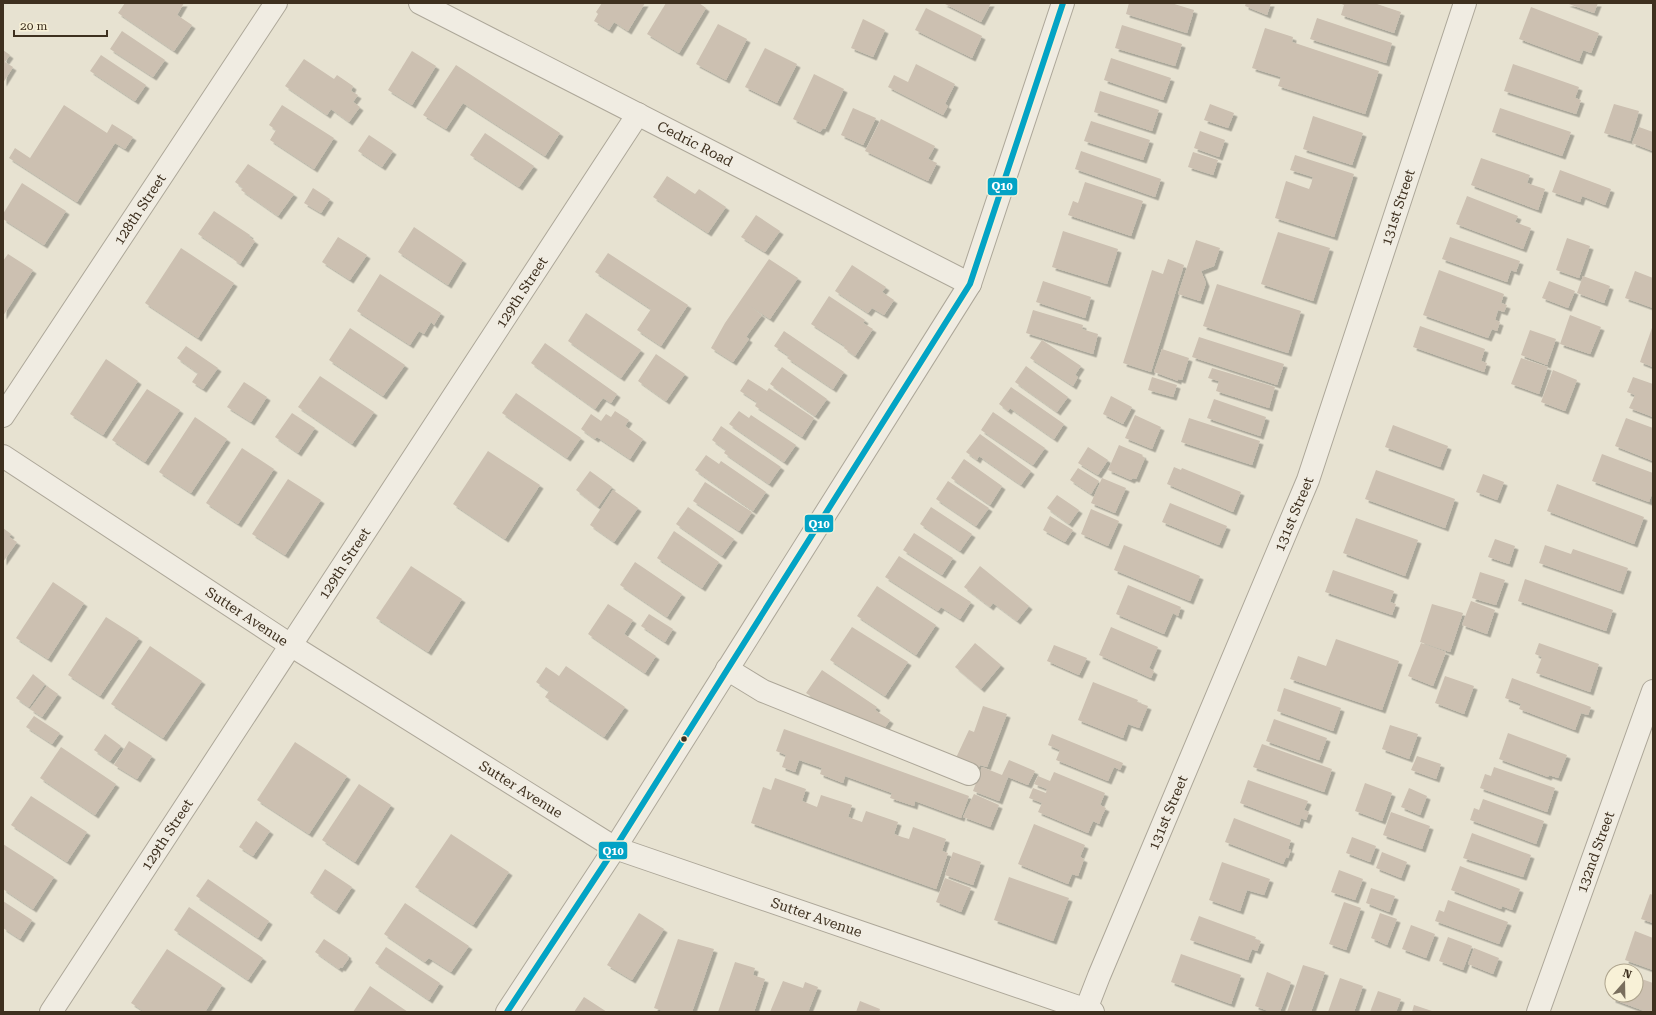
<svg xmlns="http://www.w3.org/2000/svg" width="1656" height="1015" font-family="'Roboto Serif',serif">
	<defs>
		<filter id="shadow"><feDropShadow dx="3.5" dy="3.5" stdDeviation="0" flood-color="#0004"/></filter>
	</defs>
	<rect width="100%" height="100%" fill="#e7e2d1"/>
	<g fill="#ccc0b1" filter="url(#shadow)">
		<path d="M125 3H184L177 15 192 25 174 51 118 13Z"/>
		<path d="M602 3H645L628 31 614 22 609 30 594 21 598 14 596 12Z"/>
		<path d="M666 3H699L706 8 679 53 647 34Z"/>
		<path d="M943 3H991L981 22Z"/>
		<path d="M1129 3H1171L1194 10 1187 33 1126 14Z"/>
		<path d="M1246 3H1271L1267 15 1245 6Z"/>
		<path d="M1339 3H1374L1401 12 1394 33 1341 15 1344 5Z"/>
		<path d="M1566 3H1598L1594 13Z"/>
		<path d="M1531 7 1599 33 1591 53 1583 50 1579 61 1519 39Z"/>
		<path d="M926 8 982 36 972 58 915 30Z"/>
		<path d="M1317 18 1392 43 1386 63 1310 39Z"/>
		<path d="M863 19 885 30 873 57 851 48Z"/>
		<path d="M718 24 747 39 726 80 696 64Z"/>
		<path d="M1122 25 1182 44 1175 66 1115 48Z"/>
		<path d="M1265 28 1293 37 1292 42 1379 71 1365 114 1278 86 1281 77 1252 68Z"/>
		<path d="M122 31 165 60 153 77 110 49Z"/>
		<path d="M765 48 797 64 777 103 745 87Z"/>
		<path d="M3 50 10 55 5 62 13 67 3 83Z"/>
		<path d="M412 51 436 66 412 105 388 90Z"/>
		<path d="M101 55 146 85 135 101 90 71Z"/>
		<path d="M1111 58 1171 78 1163 100 1104 80Z"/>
		<path d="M304 59 334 79 337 75 353 86 351 91 358 95 353 102 360 107 349 122 331 109 327 115 285 86Z"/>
		<path d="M916 64 955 84 945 104 948 106 943 115 888 87 894 75 908 82Z"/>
		<path d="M1513 64 1579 87 1575 98 1581 100 1576 114 1504 91Z"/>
		<path d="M456 65 560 133 545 156 463 103 446 129 423 115Z"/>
		<path d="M814 74 844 89 825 129 823 128 820 132 793 119Z"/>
		<path d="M1100 91 1159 110 1152 131 1094 112Z"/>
		<path d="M1210 104 1234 113 1228 128 1204 120Z"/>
		<path d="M1614 104 1639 111 1630 141 1604 133Z"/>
		<path d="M64 105 107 133 112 124 133 137 125 149 115 143 77 202 9 158 15 148 30 158Z"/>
		<path d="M282 105 334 138 314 169 270 140 276 130 269 125Z"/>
		<path d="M853 108 876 118 863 145 841 135Z"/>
		<path d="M1500 108 1571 132 1562 156 1492 132Z"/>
		<path d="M1313 116 1363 133 1352 165 1303 149Z"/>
		<path d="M881 119 935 146 928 159 937 163 928 181 865 151Z"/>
		<path d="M1091 121 1150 140 1143 160 1084 141Z"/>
		<path d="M1639 127 1653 132V151L1632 143Z"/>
		<path d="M1200 131 1225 140 1219 157 1194 148Z"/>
		<path d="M485 133 534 166 519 187 470 155Z"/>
		<path d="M369 135 393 151 382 167 358 151Z"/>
		<path d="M1081 151 1161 179 1155 197 1075 169Z"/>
		<path d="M1193 152 1218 160 1213 175 1188 167Z"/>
		<path d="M1295 155 1354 174 1334 237 1275 218 1286 181 1309 189 1311 184 1313 177 1290 170Z"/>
		<path d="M1481 158 1530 175 1527 183 1545 189 1538 210 1471 185Z"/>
		<path d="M248 164 294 194 278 216 241 190 243 188 235 182Z"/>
		<path d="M1560 170 1611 189 1605 205 1582 196 1580 202 1552 192Z"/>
		<path d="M667 176 695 194 699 189 726 207 708 233 653 197Z"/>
		<path d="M1085 182 1143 201 1131 236 1068 215 1073 201 1078 203Z"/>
		<path d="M22 183 66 211 44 245 3 219V214Z"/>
		<path d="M313 188 330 199 321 213 304 203Z"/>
		<path d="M1467 196 1518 216 1515 222 1531 228 1523 249 1456 224Z"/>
		<path d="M214 211 250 235 249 237 255 241 240 264 233 259 234 258 198 234Z"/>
		<path d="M756 215 780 231 765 252 741 237Z"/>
		<path d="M414 227 463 260 448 285 398 252Z"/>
		<path d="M1063 231 1118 249 1107 284 1052 267Z"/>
		<path d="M1278 232 1330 248 1313 301 1261 284Z"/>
		<path d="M338 237 367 255 350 280 322 262Z"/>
		<path d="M1450 237 1520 261 1516 272 1511 270 1507 282 1442 259Z"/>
		<path d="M1567 238 1590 246 1579 278 1556 270Z"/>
		<path d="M1196 240 1220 248 1214 266 1201 271 1206 283 1200 301 1178 294Z"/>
		<path d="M181 248 234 283 198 338 145 303Z"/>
		<path d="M608 253 688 305 661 346 637 330 651 309 595 272Z"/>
		<path d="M8 254 33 270 3 316V261Z"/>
		<path d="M769 259 798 278 770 319 747 304 762 315 746 337 749 339 733 362 711 348 725 323Z"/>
		<path d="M1168 259 1184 265 1151 372 1123 363 1152 270 1163 274Z"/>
		<path d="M852 265 886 287 882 292 894 300 884 315 872 308 868 313 835 291Z"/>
		<path d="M1439 270 1504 294 1501 303 1507 305 1504 312 1498 310 1495 320 1500 322 1497 331 1492 329 1488 338 1423 315Z"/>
		<path d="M1635 271 1653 278V308L1625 298Z"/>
		<path d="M380 274 441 313 434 325 431 322 424 334 419 331 410 345 357 311Z"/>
		<path d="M1583 276 1610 286 1604 303 1577 293Z"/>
		<path d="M1043 281 1091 297 1085 318 1036 302Z"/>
		<path d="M1549 281 1575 291 1568 308 1542 298Z"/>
		<path d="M1217 284 1301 311 1288 353 1203 326Z"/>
		<path d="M829 296 865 320 863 323 873 329 855 356 844 348 845 346 811 324Z"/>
		<path d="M1033 310 1083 325 1082 329 1098 334 1093 354 1026 333Z"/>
		<path d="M586 313 641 350 621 378 568 341Z"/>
		<path d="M1570 315 1601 327 1590 354 1560 344Z"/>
		<path d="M1653 325V367L1640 362Z"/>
		<path d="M1420 326 1485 349 1481 361 1487 363 1484 372 1413 347Z"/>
		<path d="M350 328 405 365 383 396 329 360Z"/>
		<path d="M1530 330 1556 339 1547 365 1521 355Z"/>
		<path d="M784 331 844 372 833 389 787 358 789 356 774 346Z"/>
		<path d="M1199 337 1284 364 1277 385 1192 357Z"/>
		<path d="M1042 340 1081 366 1075 375 1078 377 1073 386 1030 358Z"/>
		<path d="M545 343 617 394 611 403 603 398 595 409 531 363Z"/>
		<path d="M186 346 218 368 203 389 192 382 198 373 177 358Z"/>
		<path d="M1162 349 1189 358 1182 380 1178 379V381L1154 372Z"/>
		<path d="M656 354 685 374 666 401 638 381Z"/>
		<path d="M1521 358 1548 367 1539 394 1511 384Z"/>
		<path d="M106 359 138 381 103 435 70 414Z"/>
		<path d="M1026 366 1068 397 1057 412 1015 382Z"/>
		<path d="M782 367 827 399 815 416 770 384Z"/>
		<path d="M1212 368 1275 387 1269 408 1216 391 1219 381 1208 378Z"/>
		<path d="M1553 370 1577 380 1565 411 1541 402Z"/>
		<path d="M320 376 374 412 352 444 298 407Z"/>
		<path d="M1152 377 1177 385 1173 397 1148 390Z"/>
		<path d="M1633 377 1653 384V417L1629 408 1635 395 1627 392Z"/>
		<path d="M748 379 767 391 769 388 814 418 802 437 755 406 757 402 740 391Z"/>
		<path d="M244 382 267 397 251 422 227 407Z"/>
		<path d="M1011 387 1064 424 1054 439 1010 408 1008 411 999 404Z"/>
		<path d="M147 389 180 410 145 462 112 440Z"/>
		<path d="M516 393 581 438 567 458 502 413Z"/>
		<path d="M1111 396 1132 407 1123 424 1103 414Z"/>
		<path d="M1214 399 1266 417 1260 436 1207 418Z"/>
		<path d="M615 411 629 420 625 426 643 439 630 459 597 437 595 439 581 429 591 414 601 421 606 414 611 417Z"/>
		<path d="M739 411 749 418 751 415 796 445 784 462 729 424Z"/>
		<path d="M993 412 1045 448 1033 465 981 430Z"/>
		<path d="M292 413 315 428 298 453 275 437Z"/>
		<path d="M1135 415 1161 427 1152 449 1125 438Z"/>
		<path d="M195 417 227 439 191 493 159 472Z"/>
		<path d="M1189 418 1260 441 1252 465 1181 442Z"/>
		<path d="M1626 418 1653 428V461L1615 446Z"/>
		<path d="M1393 425 1448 446 1440 467 1385 447Z"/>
		<path d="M721 426 781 467 769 484 724 453 726 450 712 440Z"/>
		<path d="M980 434 1031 471 1021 485 979 456 977 460 966 452Z"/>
		<path d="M1119 445 1143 455 1142 456 1145 458 1136 479 1133 478 1131 480 1108 470Z"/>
		<path d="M1088 447 1108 460 1098 475 1078 463Z"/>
		<path d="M242 448 274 469 238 524 206 503Z"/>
		<path d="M488 451 540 485 505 539 453 504Z"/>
		<path d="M1602 454 1653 473V491L1649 502 1592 481Z"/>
		<path d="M706 455 719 464 721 461 766 492 753 511 695 470Z"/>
		<path d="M964 459 1002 486 990 505 951 478Z"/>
		<path d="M1174 467 1181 470 1182 468 1241 492 1233 512 1167 484Z"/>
		<path d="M1078 468 1099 481 1091 494 1070 480Z"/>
		<path d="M1376 470 1455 499 1445 528 1365 499Z"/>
		<path d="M590 471 612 487 598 507 576 490Z"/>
		<path d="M1483 474 1504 482 1497 500 1476 492Z"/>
		<path d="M1102 478 1126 488 1115 513 1091 503Z"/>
		<path d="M288 479 321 500 285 555 252 534Z"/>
		<path d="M948 481 989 508 976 526 936 499Z"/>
		<path d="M705 482 752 512 739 531 693 501Z"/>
		<path d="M1557 484 1644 517 1634 544 1547 511Z"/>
		<path d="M613 490 638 508 614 542 590 525Z"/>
		<path d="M1057 495 1079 510 1069 524 1047 508Z"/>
		<path d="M1170 503 1227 526 1219 545 1162 522Z"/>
		<path d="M688 507 734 539 722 556 676 524Z"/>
		<path d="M931 507 972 534 960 551 920 524Z"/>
		<path d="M1091 509 1119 521 1108 546 1081 534Z"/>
		<path d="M1050 516 1073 530 1065 542 1043 530Z"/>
		<path d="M1356 518 1418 540 1405 576 1343 553Z"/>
		<path d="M3 528 11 534 9 537 17 542 3 562Z"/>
		<path d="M674 531 719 562 702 588 657 558Z"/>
		<path d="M914 533 953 558 942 575 903 550Z"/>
		<path d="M1495 539 1515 546 1509 564 1488 557Z"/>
		<path d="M1124 545 1200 576 1190 601 1114 570Z"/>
		<path d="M1545 545 1571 554 1573 549 1628 568 1620 591 1539 563Z"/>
		<path d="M899 556 971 602 960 619 941 607 938 611 885 577Z"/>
		<path d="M635 562 682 594 667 617 620 585Z"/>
		<path d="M411 566 462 599 428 652 376 618Z"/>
		<path d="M980 566 1029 606 1017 621 993 603 990 607 964 587Z"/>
		<path d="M1333 570 1394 591 1390 602 1396 604 1392 615 1325 592Z"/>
		<path d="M1480 572 1505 580 1496 605 1472 598Z"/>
		<path d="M1525 579 1613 610 1606 631 1518 601Z"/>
		<path d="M53 582 84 603 48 659 16 638Z"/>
		<path d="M1128 585 1181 607 1178 616 1173 613 1164 634 1116 614Z"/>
		<path d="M877 586 936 625 916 655 857 616Z"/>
		<path d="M1471 601 1495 610 1487 634 1462 625Z"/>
		<path d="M608 604 633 620 624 634 656 656 645 673 588 634Z"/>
		<path d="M1432 604 1463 613 1450 652 1420 642Z"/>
		<path d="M649 614 673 629 665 642 641 626Z"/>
		<path d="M106 617 139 638 100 696 68 675Z"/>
		<path d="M852 627 908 662 885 696 830 660Z"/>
		<path d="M1111 627 1158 647 1149 668 1154 671 1151 678 1099 655Z"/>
		<path d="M1336 639 1399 661 1382 710 1290 679 1298 656 1326 666Z"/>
		<path d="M975 643 1001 665 981 689 955 667Z"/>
		<path d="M1421 643 1446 652 1433 686 1408 676Z"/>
		<path d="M1539 643 1599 664 1590 692 1536 673 1542 657 1535 654Z"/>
		<path d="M1054 645 1087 658 1079 675 1047 661Z"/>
		<path d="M150 646 202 681 163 738 111 704Z"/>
		<path d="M566 666 625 707 604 737 545 697 549 691 536 682 546 667 559 676Z"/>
		<path d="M822 670 877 707 875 710 890 720 882 732 852 724 806 693Z"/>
		<path d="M33 674 45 684 29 707 16 698Z"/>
		<path d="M1445 676 1474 686 1464 714 1435 703Z"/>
		<path d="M1512 678 1591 707 1588 715 1581 713 1575 730 1519 709 1521 704 1505 698Z"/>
		<path d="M1093 682 1138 700 1137 702 1148 706 1139 728 1128 724 1123 738 1078 720Z"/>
		<path d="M47 686 58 694 42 717 30 709Z"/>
		<path d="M1284 688 1341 708 1333 731 1277 711Z"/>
		<path d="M983 706 1007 714 987 767 980 765 978 769 955 760 969 730 974 732Z"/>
		<path d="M34 716 60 733 52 744 26 727Z"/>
		<path d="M1274 719 1327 738 1319 760 1266 741Z"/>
		<path d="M1390 725 1418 734 1409 759 1382 749Z"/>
		<path d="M784 729 969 796 961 818 915 801 914 806 890 798 892 793 845 776 843 783 820 774 822 768 799 760 795 772 782 767 786 755 776 751Z"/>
		<path d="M1508 733 1567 755 1558 778 1549 775 1548 777 1499 759Z"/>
		<path d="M105 734 121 746 110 761 94 750Z"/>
		<path d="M1052 734 1123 763 1120 770 1114 767 1108 781 1056 760 1060 750 1048 745Z"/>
		<path d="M129 741 152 756 137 779 114 765Z"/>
		<path d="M295 742 347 776 309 834 257 800Z"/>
		<path d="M1262 744 1332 769 1324 792 1253 767Z"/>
		<path d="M61 747 116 784 95 815 40 778Z"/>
		<path d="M1417 756 1441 764 1436 779 1411 770Z"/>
		<path d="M1009 760 1035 771 1028 785 1008 777 999 801 973 791 982 767 1002 775Z"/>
		<path d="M1494 767 1555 788 1547 812 1480 788 1485 774 1491 776Z"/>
		<path d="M1054 772 1105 793 1100 805 1106 808 1102 816 1099 824 1093 821 1088 833 1038 812 1042 803 1029 798 1033 788 1046 793 1047 789 1034 784 1038 776 1050 781Z"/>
		<path d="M775 778 806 789 802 801 817 807 821 795 852 805 848 817 862 822 866 811 898 822 894 834 902 837 909 839 913 827 946 839 942 851 948 853 936 889 751 823 763 787 771 790Z"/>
		<path d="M1248 780 1308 801 1304 810 1309 812 1306 820 1301 818 1299 825 1240 803Z"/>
		<path d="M1365 783 1392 793 1382 821 1355 811Z"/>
		<path d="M359 784 391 805 355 862 322 840Z"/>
		<path d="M1409 788 1427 796 1420 815 1401 807Z"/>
		<path d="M974 794 999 805 990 827 963 817Z"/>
		<path d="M31 796 87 832 67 862 11 825Z"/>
		<path d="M1483 799 1544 821 1536 844 1470 820 1474 808 1479 810Z"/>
		<path d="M1391 812 1430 826 1422 849 1383 835Z"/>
		<path d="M1234 818 1291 840 1288 849 1291 850 1288 858 1286 857 1283 864 1225 842Z"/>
		<path d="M256 821 270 831 253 856 239 847Z"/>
		<path d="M1034 824 1085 845 1080 857 1084 859 1078 876 1072 874 1068 884 1018 864Z"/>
		<path d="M1472 833 1531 855 1523 877 1463 858Z"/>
		<path d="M451 834 509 872 473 925 415 887Z"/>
		<path d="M1352 837 1376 846 1370 862 1346 853Z"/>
		<path d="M3 844 54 877 33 909 3 889Z"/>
		<path d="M953 852 981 862 973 885 945 875Z"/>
		<path d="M1382 852 1407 862 1401 878 1376 868Z"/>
		<path d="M1222 862 1270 879 1264 895 1247 890 1240 911 1209 900Z"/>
		<path d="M1460 866 1520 889 1512 910 1502 906 1501 909 1451 890Z"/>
		<path d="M325 869 352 887 336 911 310 893Z"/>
		<path d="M1339 870 1363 879 1355 900 1331 892Z"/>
		<path d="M1009 877 1069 898 1053 941 994 920Z"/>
		<path d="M945 878 971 888 961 912 936 902Z"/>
		<path d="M208 879 269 921 258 938 196 896Z"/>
		<path d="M1371 888 1395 896 1389 912 1366 903Z"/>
		<path d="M1650 894 1653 895V923L1641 919Z"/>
		<path d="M1448 900 1508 922 1499 944 1435 921 1439 910 1444 912Z"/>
		<path d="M3 901 32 920 20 939 3 928Z"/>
		<path d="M1344 902 1361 908 1346 950 1329 944Z"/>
		<path d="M405 903 469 946 451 972 429 958 425 962 384 934Z"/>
		<path d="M189 907 263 958 248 980 174 930Z"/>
		<path d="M639 913 664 929 632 980 607 965Z"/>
		<path d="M1380 913 1397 919 1387 945 1371 938Z"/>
		<path d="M1199 916 1256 937 1255 939 1261 941 1257 951 1252 949 1248 960 1190 940Z"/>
		<path d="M1411 925 1435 934 1426 958 1402 949Z"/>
		<path d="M1635 931 1653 938V970L1625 960Z"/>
		<path d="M1448 937 1472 946 1463 970 1439 961Z"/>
		<path d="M324 939 348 955 347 956 349 958 342 968 340 967 339 969 315 952Z"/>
		<path d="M678 939 714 949 692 1012H666L654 1008Z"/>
		<path d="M386 947 440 983 429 1000 375 963Z"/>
		<path d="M1474 948 1499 958 1493 974 1468 964Z"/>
		<path d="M167 949 222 985 205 1012H145L131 1003Z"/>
		<path d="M1181 954 1241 975 1231 1004 1171 982Z"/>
		<path d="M735 962 755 968 753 975 765 979 754 1012H718Z"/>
		<path d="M1303 965 1325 972 1311 1012H1287Z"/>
		<path d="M1267 972 1291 982 1280 1012H1271L1255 1006Z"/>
		<path d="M1636 977 1653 983V1012H1647L1612 999 1613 995H1636Z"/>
		<path d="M1340 978 1363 986 1354 1012H1328Z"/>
		<path d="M783 981 803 988 805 982 818 987 808 1012H770Z"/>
		<path d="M370 986 408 1012H353Z"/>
		<path d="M1378 991 1401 999 1396 1012H1370Z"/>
		<path d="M584 997 607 1012H574Z"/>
		<path d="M860 1001 880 1009 879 1012H856Z"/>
		<path d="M1414 1005 1435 1012H1412Z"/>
	</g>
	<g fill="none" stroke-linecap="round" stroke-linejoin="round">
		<g stroke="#ada799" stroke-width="24">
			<g id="minor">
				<path id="s1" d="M420 3 970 284"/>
				<path id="s2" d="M3 416 276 3"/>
				<path id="s3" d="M3 456 292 646 615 848 1093 1012"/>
				<path d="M727 669 763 691 969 774"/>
				<path id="s4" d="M51 1012 638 114"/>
				<path d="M507 1012 615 848 970 284 1063 3"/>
				<path id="s5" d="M1085 1012 1099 976 1308 480 1465 3"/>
				<path id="s6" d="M1538 1012 1653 691"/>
			</g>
		</g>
		<use href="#minor" stroke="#f0ece2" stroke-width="22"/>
		<g stroke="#f8f1d7" stroke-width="9">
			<path id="bus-1" d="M507 1012 615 848 970 284 1063 3"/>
		</g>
		<use href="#bus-1" stroke="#03a3c5" stroke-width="6"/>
	</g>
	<circle fill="#3e301f" stroke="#f8f1d7" stroke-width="1.5" cx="684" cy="739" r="3.5"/>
	<g text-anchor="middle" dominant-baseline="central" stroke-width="4" stroke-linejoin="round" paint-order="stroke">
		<g font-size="14" fill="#3e301f" stroke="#f8f1d7">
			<text stroke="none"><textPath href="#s1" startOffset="309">Cedric Road</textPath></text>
			<text stroke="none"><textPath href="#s5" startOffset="864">131st Street</textPath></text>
			<text stroke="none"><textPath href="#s2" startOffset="248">128th Street</textPath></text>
			<text stroke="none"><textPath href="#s4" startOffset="860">129th Street</textPath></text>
			<text stroke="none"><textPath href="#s5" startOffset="540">131st Street</textPath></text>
			<text stroke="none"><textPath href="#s4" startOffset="536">129th Street</textPath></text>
			<text stroke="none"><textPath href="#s3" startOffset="292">Sutter Avenue</textPath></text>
			<text stroke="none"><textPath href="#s3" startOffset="616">Sutter Avenue</textPath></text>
			<text stroke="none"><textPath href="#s5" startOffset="216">131st Street</textPath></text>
			<text stroke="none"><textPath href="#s4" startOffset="212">129th Street</textPath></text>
			<text stroke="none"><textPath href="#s6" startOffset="170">132nd Street</textPath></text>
			<text stroke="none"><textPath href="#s3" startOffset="940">Sutter Avenue</textPath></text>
		</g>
	</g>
	<g stroke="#f8f1d7" stroke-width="1.5">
		<rect x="987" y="177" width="31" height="19" rx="4" fill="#03a3c5"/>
		<rect x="804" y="514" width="30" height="19" rx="4" fill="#03a3c5"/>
		<rect x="598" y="841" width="30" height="19" rx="4" fill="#03a3c5"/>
	</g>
	<g font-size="11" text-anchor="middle" font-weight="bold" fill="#fff">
		<text x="1002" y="190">Q10</text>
		<text x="819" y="528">Q10</text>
		<text x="613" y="855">Q10</text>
	</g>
	<rect width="1656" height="1015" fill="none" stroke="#3e301f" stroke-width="8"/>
	<g transform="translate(1624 983) rotate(20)"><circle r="19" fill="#f8f1d7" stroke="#aea48d"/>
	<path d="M0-3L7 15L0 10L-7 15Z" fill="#796e5d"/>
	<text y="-6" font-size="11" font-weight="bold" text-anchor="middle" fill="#3e301f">N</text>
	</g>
	<path d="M14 30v6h93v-6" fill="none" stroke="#3e301f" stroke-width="2"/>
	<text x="20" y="30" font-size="12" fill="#3e301f" stroke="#f8f1d7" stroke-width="3" paint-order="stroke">20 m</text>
</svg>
